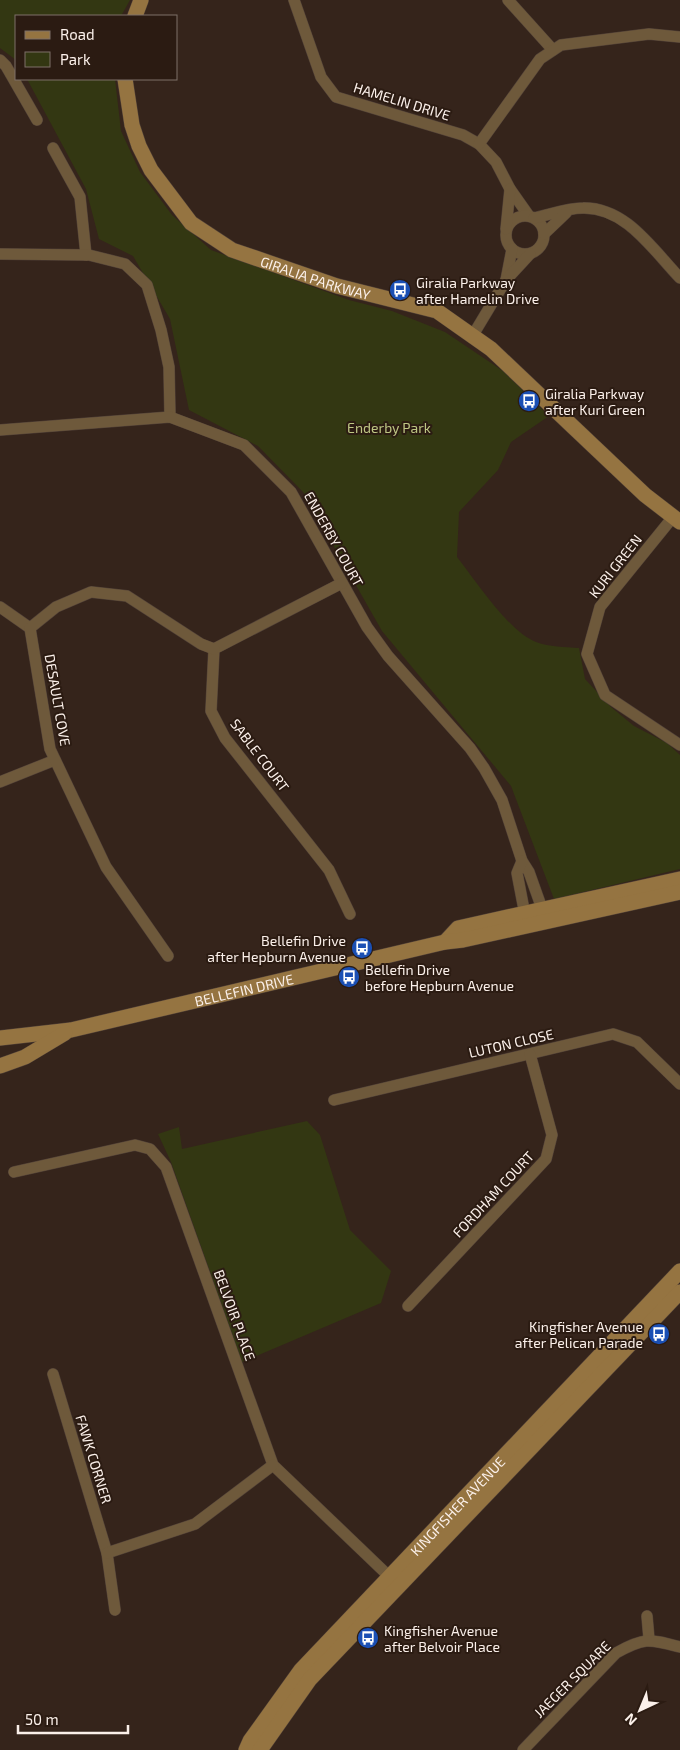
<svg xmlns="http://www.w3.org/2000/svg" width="680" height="1750" font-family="'Exo 2',sans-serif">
	<rect width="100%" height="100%" fill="#35241b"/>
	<g fill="#333712">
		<path d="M0 0H130L121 16H16V60L0 48Z"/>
		<path d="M27 79H115L121 131 140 172 172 215 211 250 349 300 392 311 445 332 503 371 549 416 511 442 498 470 459 512 457 557C476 581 509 632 536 642 550 647 564 647 579 648L585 679 611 707 634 726 667 743 680 755V869L554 899 511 786 382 631 303 492 258 446 189 410 170 319 133 256 99 239 86 189Z"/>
		<path d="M307 1121 320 1135 350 1230 391 1271 381 1303 242 1362 171 1162 158 1134 179 1127 182 1149Z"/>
	</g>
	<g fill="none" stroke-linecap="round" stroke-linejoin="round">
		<g stroke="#514138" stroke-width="12">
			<g id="street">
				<path d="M294 0 321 77 336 97 463 135 479 144 496 162 510 189 529 216"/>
				<path d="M508 0 553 50"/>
				<path d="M0 60 6 66 37 120"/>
				<path d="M479 144 540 59 561 45 649 34 680 37"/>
				<path d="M53 148 80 197 86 255"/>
				<circle cx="525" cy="235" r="19"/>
				<path d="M534 218C549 215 567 208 583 208 626 207 653 250 680 278"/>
				<path d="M506 229 510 189"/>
				<path d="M544 234 566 213"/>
				<path d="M0 254 89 255 125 264 147 285 161 330 169 367 170 417"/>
				<path d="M506 280 512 249"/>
				<path d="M473 335 506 280 530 254"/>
				<path d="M0 430 170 417 244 445 291 492 367 627 388 656 470 748 484 768 502 800 522 861 529 872 545 917"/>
				<path d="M673 517 600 607 587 654 605 695 680 745"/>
				<path d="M342 583 214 649 211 711 225 738 329 870 350 914"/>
				<path d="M0 607 30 628"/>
				<path d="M0 782 55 760"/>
				<path d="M522 861 517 873 526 920"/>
				<path d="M168 956 106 867 50 749 30 628 56 607 91 592 127 596 201 644 214 649"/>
				<path d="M334 1100 613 1034 637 1042 680 1084"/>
				<path d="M14 1172 135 1145 150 1149 166 1167 273 1465 395 1582"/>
				<path d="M408 1306 546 1159 552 1135 530 1054"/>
				<path d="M53 1374 107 1553 115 1610"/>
				<path d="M107 1553 195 1524 273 1465"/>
				<path d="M647 1616 649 1639"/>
				<path d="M523 1750 616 1653C645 1637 649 1639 680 1647"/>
			</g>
		</g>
		<g stroke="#514138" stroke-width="16">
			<g id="secondary">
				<path d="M135 16 141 0"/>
				<path id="s1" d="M125 79 132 125 139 146 151 170 191 223 232 250 337 286 437 311 491 349 645 495 680 522"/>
				<path d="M445 942 458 928 680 879"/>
				<path id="s2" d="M0 1038 71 1030 445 942 463 940 680 892"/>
				<path d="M0 1066 25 1057 65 1033"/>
				<path id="s3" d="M246 1750 250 1741 301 1670 680 1271"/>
				<path d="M260 1750 310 1679 680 1292"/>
			</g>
		</g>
		<use href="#street" stroke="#6e593b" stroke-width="11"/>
		<use href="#secondary" stroke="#957441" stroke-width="15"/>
	</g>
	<defs>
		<g id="bus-disc" transform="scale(1.125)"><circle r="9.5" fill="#1a4fb4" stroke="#2b1b12"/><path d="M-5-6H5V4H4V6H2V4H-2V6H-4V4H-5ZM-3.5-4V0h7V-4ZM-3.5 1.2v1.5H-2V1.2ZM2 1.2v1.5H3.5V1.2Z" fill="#fff"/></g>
	</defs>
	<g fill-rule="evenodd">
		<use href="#bus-disc" x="400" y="290"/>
		<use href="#bus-disc" x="529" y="401"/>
		<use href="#bus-disc" x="362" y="948"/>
		<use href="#bus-disc" x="349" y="977"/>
		<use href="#bus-disc" x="659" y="1334"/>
		<use href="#bus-disc" x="368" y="1638"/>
	</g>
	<g text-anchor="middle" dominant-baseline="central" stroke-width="4" stroke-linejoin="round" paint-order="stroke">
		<g font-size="14" fill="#fbf0ea" stroke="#2b1b12">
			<text transform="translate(402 101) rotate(17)">HAMELIN DRIVE</text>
			<text stroke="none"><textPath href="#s1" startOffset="299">GIRALIA PARKWAY</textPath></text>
			<text transform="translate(334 539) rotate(61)">ENDERBY COURT</text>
			<text transform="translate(615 566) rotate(-52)">KURI GREEN</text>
			<text transform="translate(58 700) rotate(80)">DESAULT COVE</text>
			<text transform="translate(260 755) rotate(53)">SABLE COURT</text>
			<text stroke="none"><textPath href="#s2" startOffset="249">BELLEFIN DRIVE</textPath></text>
			<text transform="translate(511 1043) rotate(-13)">LUTON CLOSE</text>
			<text transform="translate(493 1194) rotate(-47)">FORDHAM COURT</text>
			<text transform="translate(235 1315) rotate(70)">BELVOIR PLACE</text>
			<text transform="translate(94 1459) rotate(73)">FAWK CORNER</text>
			<text stroke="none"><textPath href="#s3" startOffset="324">KINGFISHER AVENUE</textPath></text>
			<text transform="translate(572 1679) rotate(-45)">JAEGER SQUARE</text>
		</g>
		<g font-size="14" fill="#fbf0ea" stroke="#2b1b12" text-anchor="start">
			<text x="416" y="282">Giralia Parkway<tspan x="416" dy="16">after Hamelin Drive</tspan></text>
			<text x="545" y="393">Giralia Parkway<tspan x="545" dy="16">after Kuri Green</tspan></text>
			<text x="346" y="940" text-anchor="end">Bellefin Drive<tspan x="346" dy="16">after Hepburn Avenue</tspan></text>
			<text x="365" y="969">Bellefin Drive<tspan x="365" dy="16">before Hepburn Avenue</tspan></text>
			<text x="643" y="1326" text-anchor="end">Kingfisher Avenue<tspan x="643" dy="16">after Pelican Parade</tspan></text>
			<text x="384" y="1630">Kingfisher Avenue<tspan x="384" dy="16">after Belvoir Place</tspan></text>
		</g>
		<g font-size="14" fill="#bec684" stroke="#2b1b12">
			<text x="389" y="427">Enderby Park</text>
		</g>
	</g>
	<rect x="15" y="15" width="162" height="65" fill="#2b1b12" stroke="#7e7068"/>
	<rect x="25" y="31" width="25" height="8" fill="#957441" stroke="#7e7068"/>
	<text x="60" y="40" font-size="15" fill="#fbf0ea">Road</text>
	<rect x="25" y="52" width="25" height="15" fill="#333712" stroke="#7e7068"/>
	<text x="60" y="65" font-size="15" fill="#fbf0ea">Park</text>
	<g transform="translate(640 1710) rotate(224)" stroke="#2b1b12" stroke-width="4" paint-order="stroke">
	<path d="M0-4L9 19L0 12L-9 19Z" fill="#fbf0ea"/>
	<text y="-8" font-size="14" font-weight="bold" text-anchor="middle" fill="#fbf0ea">N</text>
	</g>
	<path d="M18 1725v8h110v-8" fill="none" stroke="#fbf0ea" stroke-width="2.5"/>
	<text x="25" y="1725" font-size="15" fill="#fbf0ea" stroke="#2b1b12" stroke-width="4" paint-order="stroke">50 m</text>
</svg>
